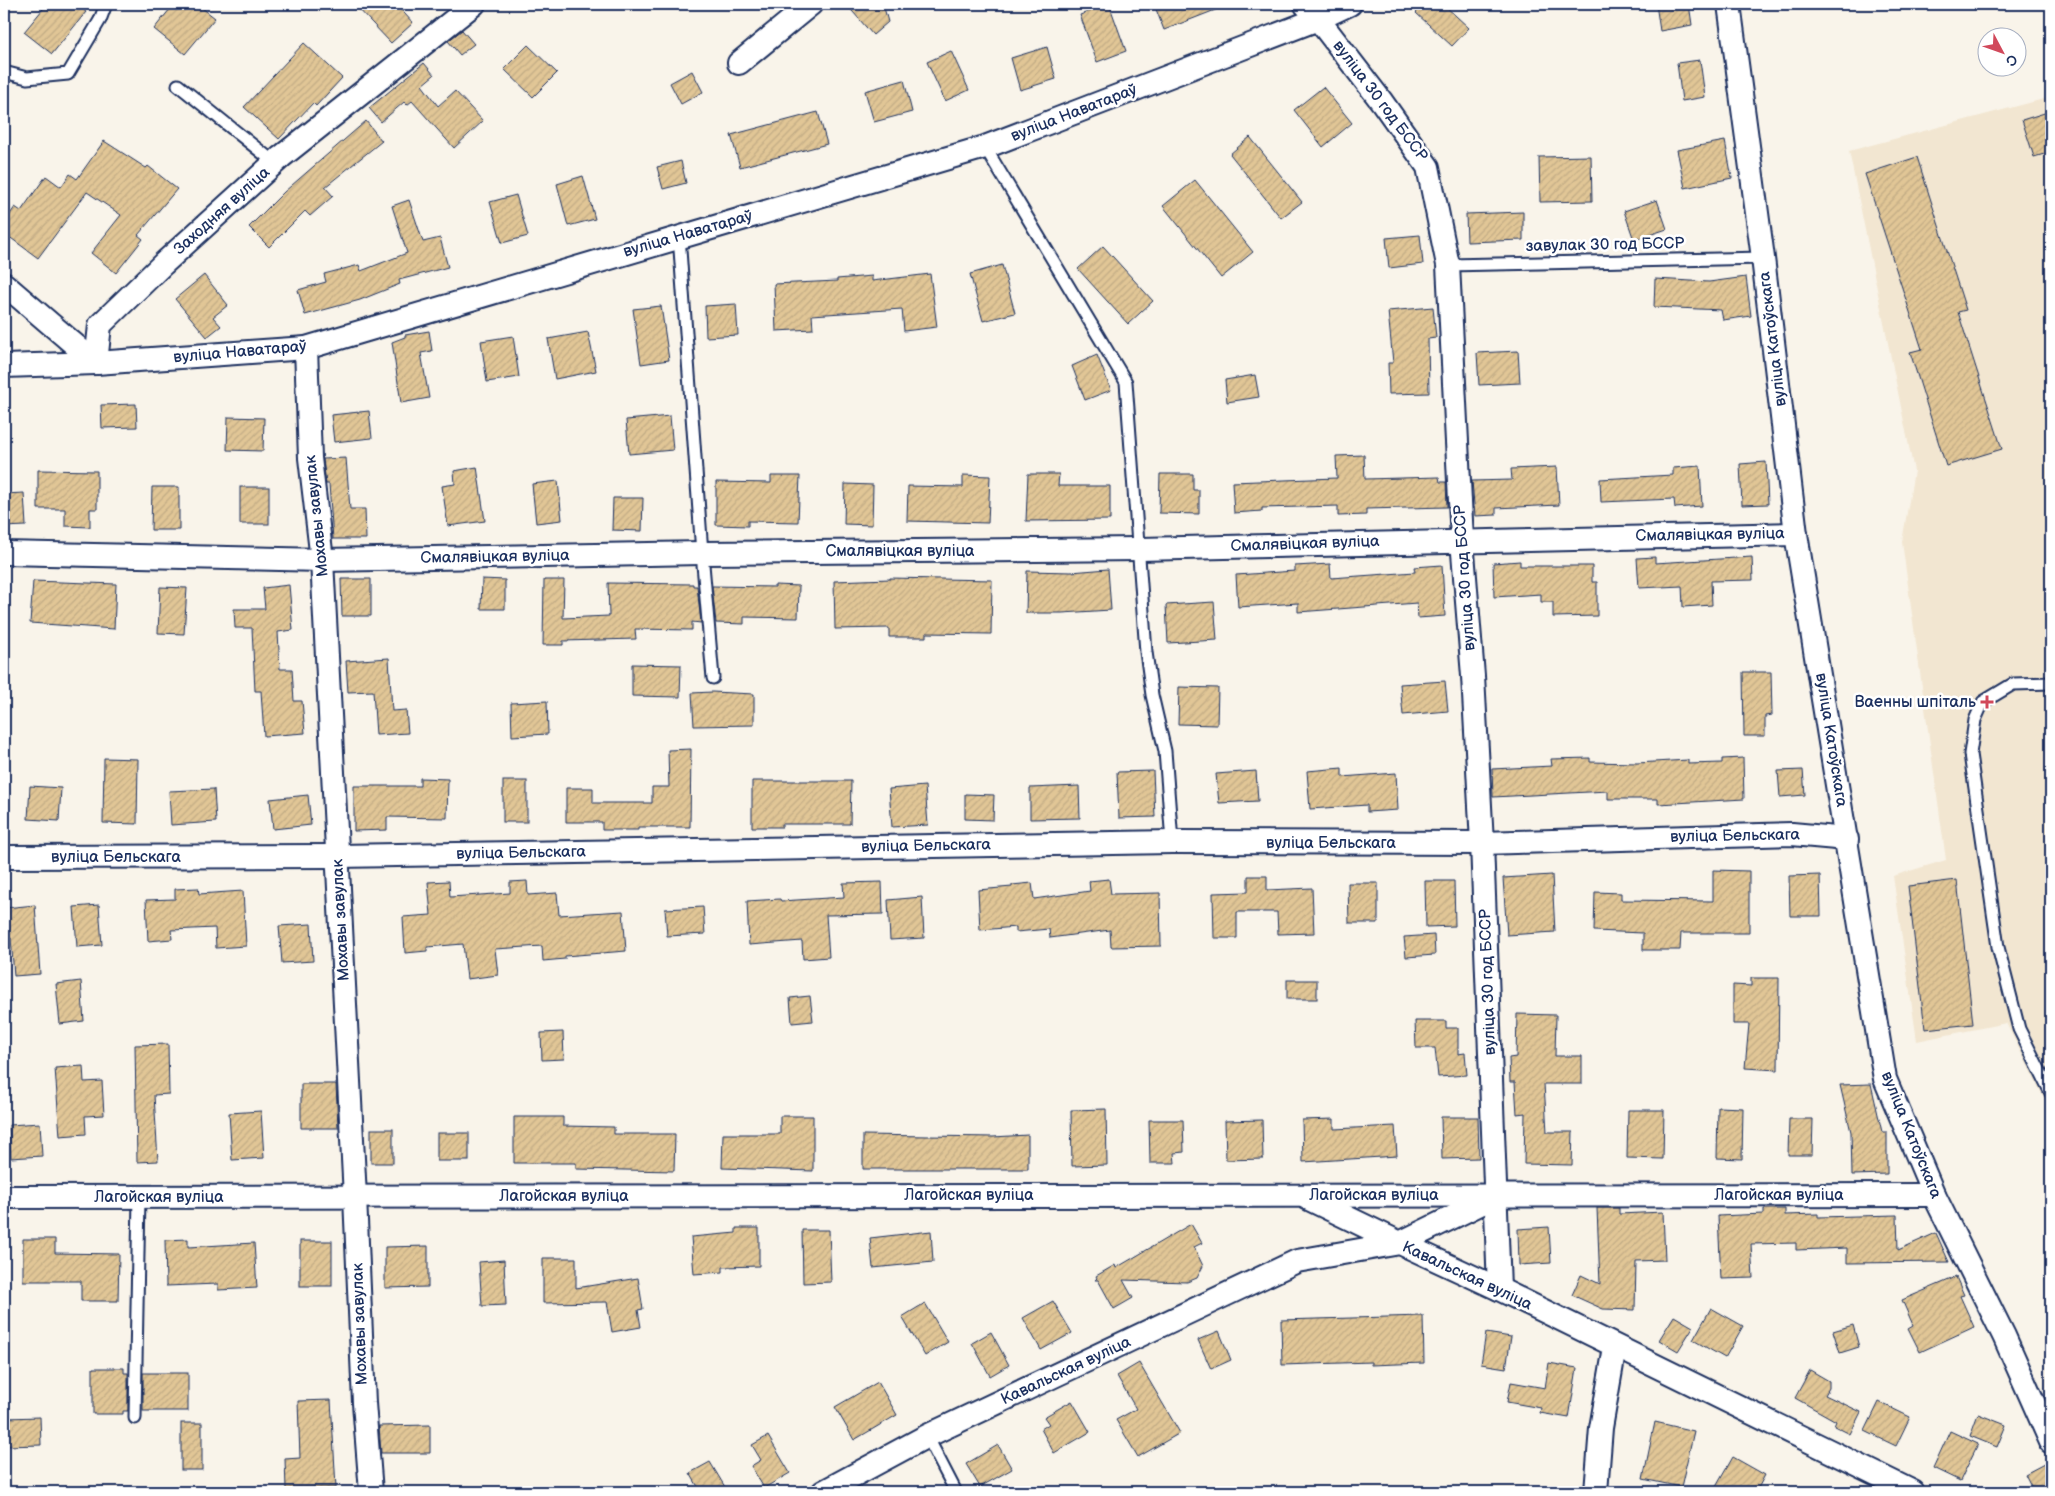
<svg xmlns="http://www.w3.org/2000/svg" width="2055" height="1496" font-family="'Balsamiq Sans',sans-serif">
	<defs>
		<pattern id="building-hatch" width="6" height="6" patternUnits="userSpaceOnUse" patternTransform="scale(1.25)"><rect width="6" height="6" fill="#e1c696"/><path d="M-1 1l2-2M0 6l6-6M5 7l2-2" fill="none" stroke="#c0aa84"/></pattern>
	</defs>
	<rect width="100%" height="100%" fill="#f9f4ea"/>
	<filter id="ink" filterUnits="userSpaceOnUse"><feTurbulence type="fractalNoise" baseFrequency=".02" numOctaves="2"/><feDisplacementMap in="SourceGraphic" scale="10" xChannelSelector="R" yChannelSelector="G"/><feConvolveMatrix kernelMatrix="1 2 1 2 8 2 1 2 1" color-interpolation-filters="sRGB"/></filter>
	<g filter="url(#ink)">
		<path fill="#f2e6d1" d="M2051 97V1112L2006 1023 1917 1041 1893 876 1946 860 1902 542 1914 471 1849 151Z"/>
		<g fill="url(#building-hatch)" stroke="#1b2f5e">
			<path d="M47 4H76L86 12 52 54 24 32Z"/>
			<path d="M174 4H197L215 18 185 54 154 29Z"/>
			<path d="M354 4H396L413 23 391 43Z"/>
			<path d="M846 4H883L888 22 873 35Z"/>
			<path d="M1109 4 1126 51 1097 62 1080 15Z"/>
			<path d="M1154 4H1228V5L1164 30Z"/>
			<path d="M1425 4H1443L1469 28 1452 46 1416 13Z"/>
			<path d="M1656 4H1689L1692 25 1660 31Z"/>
			<path d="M462 30 474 44 460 55 448 41Z"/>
			<path d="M304 43 342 78 316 106 313 103 279 139 244 107Z"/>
			<path d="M528 45 557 73 533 97 504 69Z"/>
			<path d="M1047 47 1056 79 1020 90 1011 58Z"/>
			<path d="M951 51 969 90 945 101 927 62Z"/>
			<path d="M1700 60 1705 97 1682 101 1677 63Z"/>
			<path d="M424 63 434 75 422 85 438 106 455 91 483 121 454 148 412 101 407 105 404 102 381 122 369 108Z"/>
			<path d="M692 71 703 92 681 104 670 83Z"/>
			<path d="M904 80 912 112 874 122 865 91Z"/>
			<path d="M1323 87 1352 123 1323 147 1294 110Z"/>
			<path d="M2051 111V152L2034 157 2022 120Z"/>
			<path d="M818 112 827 144 740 167 731 135Z"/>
			<path d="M366 121 382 141 325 187 333 196 310 216 305 211 269 247 249 227 284 192Z"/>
			<path d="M1250 137 1302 202 1281 218 1230 154Z"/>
			<path d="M104 141 146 168 148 166 177 189 138 235 143 239 116 273 91 253 121 215 87 192 38 258 4 233V223L15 207 21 211 46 176 61 187 70 174 77 179Z"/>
			<path d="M1725 141 1732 178 1685 188 1677 150Z"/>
			<path d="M1591 156 1592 201 1540 202 1539 157Z"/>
			<path d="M1917 157 1966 310 1958 312 2002 449 1946 466 1910 352 1922 349 1865 174Z"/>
			<path d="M681 161 686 183 663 189 657 167Z"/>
			<path d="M583 176 595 219 568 226 557 184Z"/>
			<path d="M1195 180 1253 252 1221 278 1163 206Z"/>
			<path d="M516 195 528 236 502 243 490 202Z"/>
			<path d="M409 200 423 242 440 238 448 267 399 280 400 284 360 300 305 315 298 290 326 282 324 274 359 265 361 271 407 253 392 206Z"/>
			<path d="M1657 200 1667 229 1634 240 1624 211Z"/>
			<path d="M1523 212V240L1467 242 1466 214Z"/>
			<path d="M1420 235 1423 264 1389 268 1386 238Z"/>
			<path d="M1103 246 1153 301 1128 324 1078 269Z"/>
			<path d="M1002 265 1015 313 983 321 970 274Z"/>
			<path d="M930 274 937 327 904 331 902 309 812 315 813 329 776 331 774 284 837 281V279L872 276V281Z"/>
			<path d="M204 275 228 305 213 317 221 326 207 337 175 299Z"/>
			<path d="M1746 277 1751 316 1723 320 1721 310 1654 307 1655 279 1709 282Z"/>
			<path d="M736 304 738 335 706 337 705 306Z"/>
			<path d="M661 306 669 360 641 364 633 309Z"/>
			<path d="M1433 307 1436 338 1428 339 1429 393 1389 394 1388 363H1393L1388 311Z"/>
			<path d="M429 331 432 351 421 353 429 398 401 403 392 342 405 337V335Z"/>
			<path d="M588 332 596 371 555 379 548 339Z"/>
			<path d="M513 336 519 377 487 382 481 341Z"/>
			<path d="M1518 351 1520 383 1479 385 1477 353Z"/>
			<path d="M1097 355 1111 390 1085 400 1072 366Z"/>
			<path d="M1255 375 1259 397 1227 402 1225 380Z"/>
			<path d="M136 404 137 427 102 428 101 405Z"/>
			<path d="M369 411 372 438 334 442 331 415Z"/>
			<path d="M670 416 673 450 629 454 626 420Z"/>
			<path d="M228 417 264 418 263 451 227 450Z"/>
			<path d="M1364 455 1365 479 1439 477 1440 482H1446L1447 507 1366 509V515L1338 516V506L1262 508V511L1234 513 1232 482 1337 478 1336 456Z"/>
			<path d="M346 458 350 509H365L366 539H333L329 484H326L323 459Z"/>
			<path d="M1766 462 1768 504 1742 505 1740 464Z"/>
			<path d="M1700 466 1702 506 1675 508 1674 499 1601 502 1600 479 1673 475V468Z"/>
			<path d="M477 467 485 521 448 526 442 486 455 484 454 471Z"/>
			<path d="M1557 467 1559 505 1496 508V515L1475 516 1472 481 1512 480 1511 469Z"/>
			<path d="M38 470 97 471V509H90V527L65 526V509H38Z"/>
			<path d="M1028 474H1059L1058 486H1110V520L1026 521Z"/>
			<path d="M1160 474H1193V490H1199V514L1159 513Z"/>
			<path d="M963 475 990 476 988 523 907 521 908 486 963 487Z"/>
			<path d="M771 476H800L798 522 748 521V526L716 525V482L771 483Z"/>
			<path d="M558 481 562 520 536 523 532 484Z"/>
			<path d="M845 484 873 485 872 525 844 524Z"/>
			<path d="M152 487H179V530H151Z"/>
			<rect x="240" y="487" width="29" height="37"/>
			<path d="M24 493 26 526 4 527V494Z"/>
			<path d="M613 498H643L642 531 612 530Z"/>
			<path d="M1655 557V563L1752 557 1753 580 1711 581 1712 605 1683 607 1682 586 1639 588 1637 558Z"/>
			<path d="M1520 561V566H1592V582H1597V616L1553 617V602H1541V594L1494 597 1493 563Z"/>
			<path d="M1330 564 1331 578 1415 572 1414 567 1442 565 1445 616 1418 618 1417 603 1298 612V603L1238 607 1236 575 1295 571V566Z"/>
			<path d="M1108 569 1111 610 1062 613H1026L1027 571 1071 572Z"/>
			<path d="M890 578 992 580 991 634 926 633V637H889V628L835 629 834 581 890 579Z"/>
			<path d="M341 579H371V616H342Z"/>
			<path d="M482 579 505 580V609H481Z"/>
			<path d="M544 580H564L563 618 609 616 608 583 693 584V586H697L701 623 692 622V630L635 629 636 639 563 641V645H543Z"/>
			<path d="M33 581 116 584 114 629 30 623Z"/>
			<path d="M289 585 293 630 278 632 280 669H292L294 701H302L305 733 264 736 261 691H255L252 628H235L234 609H265L263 588Z"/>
			<path d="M775 585 799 586 798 618 744 617V624L716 623 712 586 775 587Z"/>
			<path d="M160 587 187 588 184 634 158 633Z"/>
			<path d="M1214 602 1217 640 1168 643 1166 605Z"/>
			<path d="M389 658 392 711 406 710 408 733 376 735 373 691 348 692 346 661Z"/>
			<path d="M632 664 681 665 680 697 632 696Z"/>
			<path d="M1743 672H1771L1772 715 1765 716V736H1744Z"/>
			<path d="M1445 681 1448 711 1403 715 1400 684Z"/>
			<path d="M1179 687 1218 688 1217 725 1178 724Z"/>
			<path d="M712 692 754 694V725L694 726 692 693Z"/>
			<path d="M547 701 548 734 512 736 511 703Z"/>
			<path d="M691 749 690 827H638V830H602V822H566V788H593V803H652V787H669L668 750Z"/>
			<path d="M104 758 138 759 137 824 103 823Z"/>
			<path d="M1590 758V762L1637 763 1688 760V764L1722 763V759L1743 758 1744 799 1658 804V799H1608V791L1493 797 1492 769 1552 766 1551 759Z"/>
			<path d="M1342 768V777L1396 773 1398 810 1367 812V805L1310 809 1307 771Z"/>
			<path d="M1803 770 1805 795 1780 797 1778 771Z"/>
			<path d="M1153 771 1155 817 1119 818 1117 772Z"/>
			<path d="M1256 771 1258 801 1219 803 1216 774Z"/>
			<path d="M420 778 448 779 447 818 387 817V830L354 831V786H420Z"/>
			<rect x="503" y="781" width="24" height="41"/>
			<path d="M752 781H851L850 824H782V827H752Z"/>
			<path d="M30 786 61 788 59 821 28 819Z"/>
			<path d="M925 786 928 825 892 827 889 789Z"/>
			<path d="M1079 786 1080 818 1030 819V788Z"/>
			<path d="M214 789 216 822 171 825 169 791Z"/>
			<path d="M965 794 994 795 993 820 965 819Z"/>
			<path d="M308 795 311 825 273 829 270 799Z"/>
			<path d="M1713 870 1749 871V933H1681L1680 950H1643V933L1594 931 1595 892 1621 893V900L1713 901Z"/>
			<path d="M1552 875 1555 932 1507 935 1503 878Z"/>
			<path d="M1820 875 1821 916H1790L1789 876Z"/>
			<path d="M1248 876H1267V890L1312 888 1314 933 1278 934 1277 912H1237V938H1214L1213 893 1248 892Z"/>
			<path d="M1109 879 1111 894 1160 893 1161 946 1111 947 1110 930 1050 938 1049 929 1016 932V927L980 930 978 890 1012 887V885L1032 883 1034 899 1090 891 1089 881Z"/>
			<path d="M1957 880 1973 1024 1925 1029 1908 886Z"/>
			<path d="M449 881 450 897 510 893V882L527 881 528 895 557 893 559 915 623 911 626 951 565 956V959L543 961 542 946 495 949 498 975 467 979 463 944 427 947V951L405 953 403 917 431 915 428 882Z"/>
			<path d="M1425 881H1454L1455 926 1426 927Z"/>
			<path d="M882 882 883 914 826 915 829 957 803 959 802 941 749 945 747 901 780 899 781 901 844 897 843 883Z"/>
			<path d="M1348 883H1378V923H1349Z"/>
			<path d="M198 888 199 894 243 891 246 946 216 948 215 928 171 930 172 939 148 941 146 900 175 899V889Z"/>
			<path d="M922 897 924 938 890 940 888 900Z"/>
			<path d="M35 905 40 974 14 976 11 938H7L5 908Z"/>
			<path d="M99 905 102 945 77 947 74 907Z"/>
			<path d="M703 907 705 934 667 936 665 909Z"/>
			<path d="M311 924 313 961 282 963 279 926Z"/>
			<path d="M1434 935 1435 955 1406 957 1404 937Z"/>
			<path d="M1751 978H1779L1778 1070 1745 1068 1749 1024H1733V985L1751 986Z"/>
			<rect x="1287" y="980" width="30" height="19"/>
			<path d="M81 981 84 1021 60 1024 56 984Z"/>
			<path d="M810 996 813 1021 792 1023 790 998Z"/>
			<path d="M1517 1014 1556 1015 1555 1056H1582V1084H1544L1547 1132H1573L1572 1165 1524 1164 1525 1113 1517 1114 1515 1082H1510L1509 1058 1516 1057Z"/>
			<path d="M1415 1021H1446V1028H1458V1054L1465 1053 1467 1075 1438 1077 1435 1048H1416Z"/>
			<path d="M563 1032 564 1059 542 1060 541 1033Z"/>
			<path d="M168 1044 169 1094 154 1095 158 1161 137 1162 135 1045Z"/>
			<path d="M83 1066 84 1082 102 1081 104 1115 85 1116 86 1134 60 1136 55 1068Z"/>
			<path d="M301 1084H336L338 1128H301Z"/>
			<path d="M1871 1084 1882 1132H1887V1174L1852 1175 1851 1132 1840 1085Z"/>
			<path d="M1718 1107 1743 1108 1742 1159 1717 1158Z"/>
			<path d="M1106 1109 1107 1165 1072 1166 1071 1110Z"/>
			<path d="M1628 1110H1664L1663 1159 1627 1158Z"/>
			<path d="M261 1111 264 1158 232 1160 229 1113Z"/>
			<path d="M780 1116H813V1171L722 1168 723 1134H780Z"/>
			<path d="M514 1117H563V1126L614 1127V1134H675L674 1171 576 1169V1163H514Z"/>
			<path d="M1441 1117H1478L1479 1158 1442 1159Z"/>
			<path d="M1334 1119V1129L1395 1126 1397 1156 1303 1162 1302 1120Z"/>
			<path d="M1789 1119H1813L1812 1155H1788Z"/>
			<path d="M1149 1120H1183L1184 1152 1174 1153 1175 1163H1150Z"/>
			<path d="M1262 1120 1263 1159 1226 1160 1225 1121Z"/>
			<path d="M40 1123 42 1156 11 1158 9 1125Z"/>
			<rect x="371" y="1129" width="22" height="34"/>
			<rect x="437" y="1133" width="32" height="28"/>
			<path d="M863 1135 993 1137 1028 1135V1169H863Z"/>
			<path d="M1597 1208H1619V1214L1663 1212 1665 1260 1636 1261 1635 1310 1603 1309 1572 1295 1581 1275 1600 1284Z"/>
			<path d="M1764 1209H1785V1215L1818 1214V1217L1897 1215 1898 1250 1936 1233 1949 1262 1847 1263V1248L1796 1250V1243L1751 1244 1753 1278 1721 1279 1718 1216 1764 1214Z"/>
			<path d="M1191 1224 1202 1243 1194 1247 1203 1266 1197 1278 1187 1282 1123 1280 1133 1298 1114 1309 1098 1280H1095L1097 1278 1096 1276 1115 1265 1116 1268Z"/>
			<path d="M1549 1227 1551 1263 1519 1265 1518 1229Z"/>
			<path d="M736 1228H759V1266L723 1267V1272L694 1274 691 1237 736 1233Z"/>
			<path d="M802 1230H829L831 1282 803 1283Z"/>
			<path d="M931 1231 933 1262 873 1268 870 1238Z"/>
			<path d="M23 1239H55V1253L119 1254 118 1301H81V1281H23Z"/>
			<path d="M188 1239V1247L254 1243 257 1288 218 1290V1284L166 1286 165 1240Z"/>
			<rect x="300" y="1241" width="32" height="45"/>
			<path d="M428 1246V1287L385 1288V1247Z"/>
			<path d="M543 1258H576V1288L638 1278 643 1309 638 1310 641 1327 612 1332 607 1302 543 1303Z"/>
			<path d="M504 1260 506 1305 482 1306 479 1262Z"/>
			<path d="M1956 1277 1964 1295 1960 1296 1974 1327 1920 1352 1908 1328 1913 1325 1902 1300Z"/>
			<path d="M1053 1301 1072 1333 1041 1350 1023 1318Z"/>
			<path d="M925 1303 948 1342 925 1356 902 1317Z"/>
			<path d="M1711 1308 1743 1326 1725 1358 1693 1340Z"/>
			<path d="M1423 1316 1424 1363 1371 1365V1362L1282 1365 1281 1320Z"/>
			<path d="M1674 1316 1693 1327 1678 1351 1659 1340Z"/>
			<path d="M1853 1325 1859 1347 1840 1353 1833 1331Z"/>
			<path d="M1219 1331 1231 1360 1211 1369 1198 1340Z"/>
			<path d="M991 1332 1009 1365 990 1376 972 1343Z"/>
			<path d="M1486 1333 1511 1337 1506 1368 1481 1364Z"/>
			<path d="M1139 1363 1180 1433 1138 1457 1116 1420 1136 1409 1117 1376Z"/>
			<path d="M1549 1363 1577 1368 1569 1418 1540 1413 1541 1408 1507 1402 1511 1382 1545 1388Z"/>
			<path d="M93 1368H124V1373H128V1411H123V1414H93Z"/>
			<path d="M1810 1370 1829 1381V1388L1825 1395 1861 1412 1850 1434 1834 1426 1836 1421 1795 1398Z"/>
			<rect x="143" y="1373" width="45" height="38"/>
			<path d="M878 1382 897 1415 854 1440 835 1407Z"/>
			<path d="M331 1400 336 1488 286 1489 285 1459 300 1458 298 1401Z"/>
			<path d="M1072 1401 1090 1432 1054 1453 1041 1429 1049 1424 1044 1417Z"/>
			<path d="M1879 1402 1910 1417 1896 1446 1865 1431Z"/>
			<path d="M1978 1414 2006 1425 1997 1447 1970 1436Z"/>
			<path d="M40 1417 41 1445 6 1446V1418Z"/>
			<path d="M1655 1422 1694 1431 1681 1487 1643 1479Z"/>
			<rect x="181" y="1423" width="21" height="47"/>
			<path d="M430 1425V1453H381L379 1426Z"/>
			<path d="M1950 1431 1978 1444 1960 1481 1933 1468Z"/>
			<path d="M768 1436 790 1473 764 1488 751 1466 761 1460 752 1445Z"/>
			<path d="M998 1445 1012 1469 980 1487 966 1464Z"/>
			<path d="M1733 1457 1765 1475 1756 1492H1713Z"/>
			<path d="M710 1462 728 1492H701L690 1473Z"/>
			<path d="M2044 1464 2051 1478V1492H2034L2025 1474Z"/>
		</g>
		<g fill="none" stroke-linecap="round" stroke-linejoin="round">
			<g stroke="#1b2f5e" stroke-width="15">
				<g id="lane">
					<path d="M4 72 27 78 68 74 100 20 106 4"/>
					<path d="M178 85 275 163"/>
					<path d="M985 147 1126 382 1146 652 1152 695 1165 751 1172 842"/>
					<path d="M679 236 702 553 713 678"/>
					<path d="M1448 265 1763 258"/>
					<path d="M2051 683 2013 684 1983 702 1975 720 1970 754 1998 947 2019 1029 2051 1093"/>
					<path d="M135 1418 139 1197"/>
					<path d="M927 1436 956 1492"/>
				</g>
			</g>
			<g stroke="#1b2f5e" stroke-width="26">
				<g id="street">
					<path d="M1305 4 1318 19 1382 102 1428 167 1448 265 1462 540 1473 676 1482 843 1499 1289"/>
					<path d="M1729 4 1763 258 1796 534 1885 1079 1934 1195 2004 1336 2051 1442"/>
					<path d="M739 63 811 4"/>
					<path d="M4 284 96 363"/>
					<path d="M306 348 310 458 322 560 355 1197 364 1403 371 1492"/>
					<path d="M96 363 100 325 163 264 281 157 474 4"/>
					<path d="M4 366 96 363 306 348 985 147 1318 19 1350 4"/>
					<path d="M4 553 322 560 702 553 1140 549 1796 534"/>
					<path d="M4 857 338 856 1172 842 1482 843 1792 834 1847 839"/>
					<path d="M4 1197 1934 1195"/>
					<path d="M1307 1198 1400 1243 1492 1198"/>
					<path d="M823 1492 927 1436 1297 1261 1400 1243 1499 1289 1913 1492"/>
					<path d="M1596 1492 1601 1428 1615 1347"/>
				</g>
			</g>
			<use href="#lane" stroke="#fff" stroke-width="11"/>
			<use href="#street" stroke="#fff" stroke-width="22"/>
		</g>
	</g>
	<path fill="#d1495b" stroke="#fff" stroke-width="2" d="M1984.5 694.5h5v5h5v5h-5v5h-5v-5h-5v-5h5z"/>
	<g text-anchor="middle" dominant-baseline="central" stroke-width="5" stroke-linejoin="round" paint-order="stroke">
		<g font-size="16" fill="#1b2f5e" stroke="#fff">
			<text transform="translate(1380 101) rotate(53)">вуліца 30 год БССР</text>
			<text transform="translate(1074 113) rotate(-21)">вуліца Наватараў</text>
			<text transform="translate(222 211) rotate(-42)">Заходняя вуліца</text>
			<text transform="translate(688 234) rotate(-16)">вуліца Наватараў</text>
			<text transform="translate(1605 245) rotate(-1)">завулак 30 год БССР</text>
			<text transform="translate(1773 339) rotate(-97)">вуліца Катоўскага</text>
			<text transform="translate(240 352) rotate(-5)">вуліца Наватараў</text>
			<text transform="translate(317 516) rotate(-96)">Мохавы завулак</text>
			<text transform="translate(1710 535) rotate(-1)">Смалявіцкая вуліца</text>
			<text transform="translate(1305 544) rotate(-2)">Смалявіцкая вуліца</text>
			<text x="900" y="551">Смалявіцкая вуліца</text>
			<text transform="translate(495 557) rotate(-1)">Смалявіцкая вуліца</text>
			<text transform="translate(1465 578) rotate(-94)">вуліца 30 год БССР</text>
			<text transform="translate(1831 740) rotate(81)">вуліца Катоўскага</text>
			<text transform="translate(1735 836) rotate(-1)">вуліца Бельскага</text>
			<text x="1331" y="843">вуліца Бельскага</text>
			<text transform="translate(926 846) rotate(-1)">вуліца Бельскага</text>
			<text transform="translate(521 853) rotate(-1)">вуліца Бельскага</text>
			<text x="116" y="857">вуліца Бельскага</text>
			<text transform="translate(341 920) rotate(-93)">Мохавы завулак</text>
			<text transform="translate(1488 982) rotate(-92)">вуліца 30 год БССР</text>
			<text transform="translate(1911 1135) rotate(68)">вуліца Катоўскага</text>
			<text x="969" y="1195">Лагойская вуліца</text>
			<text x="1374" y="1195">Лагойская вуліца</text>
			<text x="1779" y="1195">Лагойская вуліца</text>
			<text x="564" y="1196">Лагойская вуліца</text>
			<text x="159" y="1197">Лагойская вуліца</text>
			<text transform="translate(1467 1276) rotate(25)">Кавальская вуліца</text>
			<text transform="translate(360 1324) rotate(-92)">Мохавы завулак</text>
			<text transform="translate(1066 1371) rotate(-25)">Кавальская вуліца</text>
		</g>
		<g font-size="16" fill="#1b2f5e" stroke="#fff" text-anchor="end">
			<text x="1976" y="702">Ваенны шпіталь</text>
		</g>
	</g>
	<rect width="2055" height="1496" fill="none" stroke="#fff" stroke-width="20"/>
	<rect x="10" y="10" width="2035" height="1476" fill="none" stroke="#1b2f5e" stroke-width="2" filter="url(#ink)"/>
	<g transform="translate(2002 52) rotate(131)"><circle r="24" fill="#ffffff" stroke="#a4acbf"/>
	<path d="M0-4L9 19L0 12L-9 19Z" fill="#d1495b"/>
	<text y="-8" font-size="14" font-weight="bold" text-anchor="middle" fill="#1b2f5e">С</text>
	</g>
</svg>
